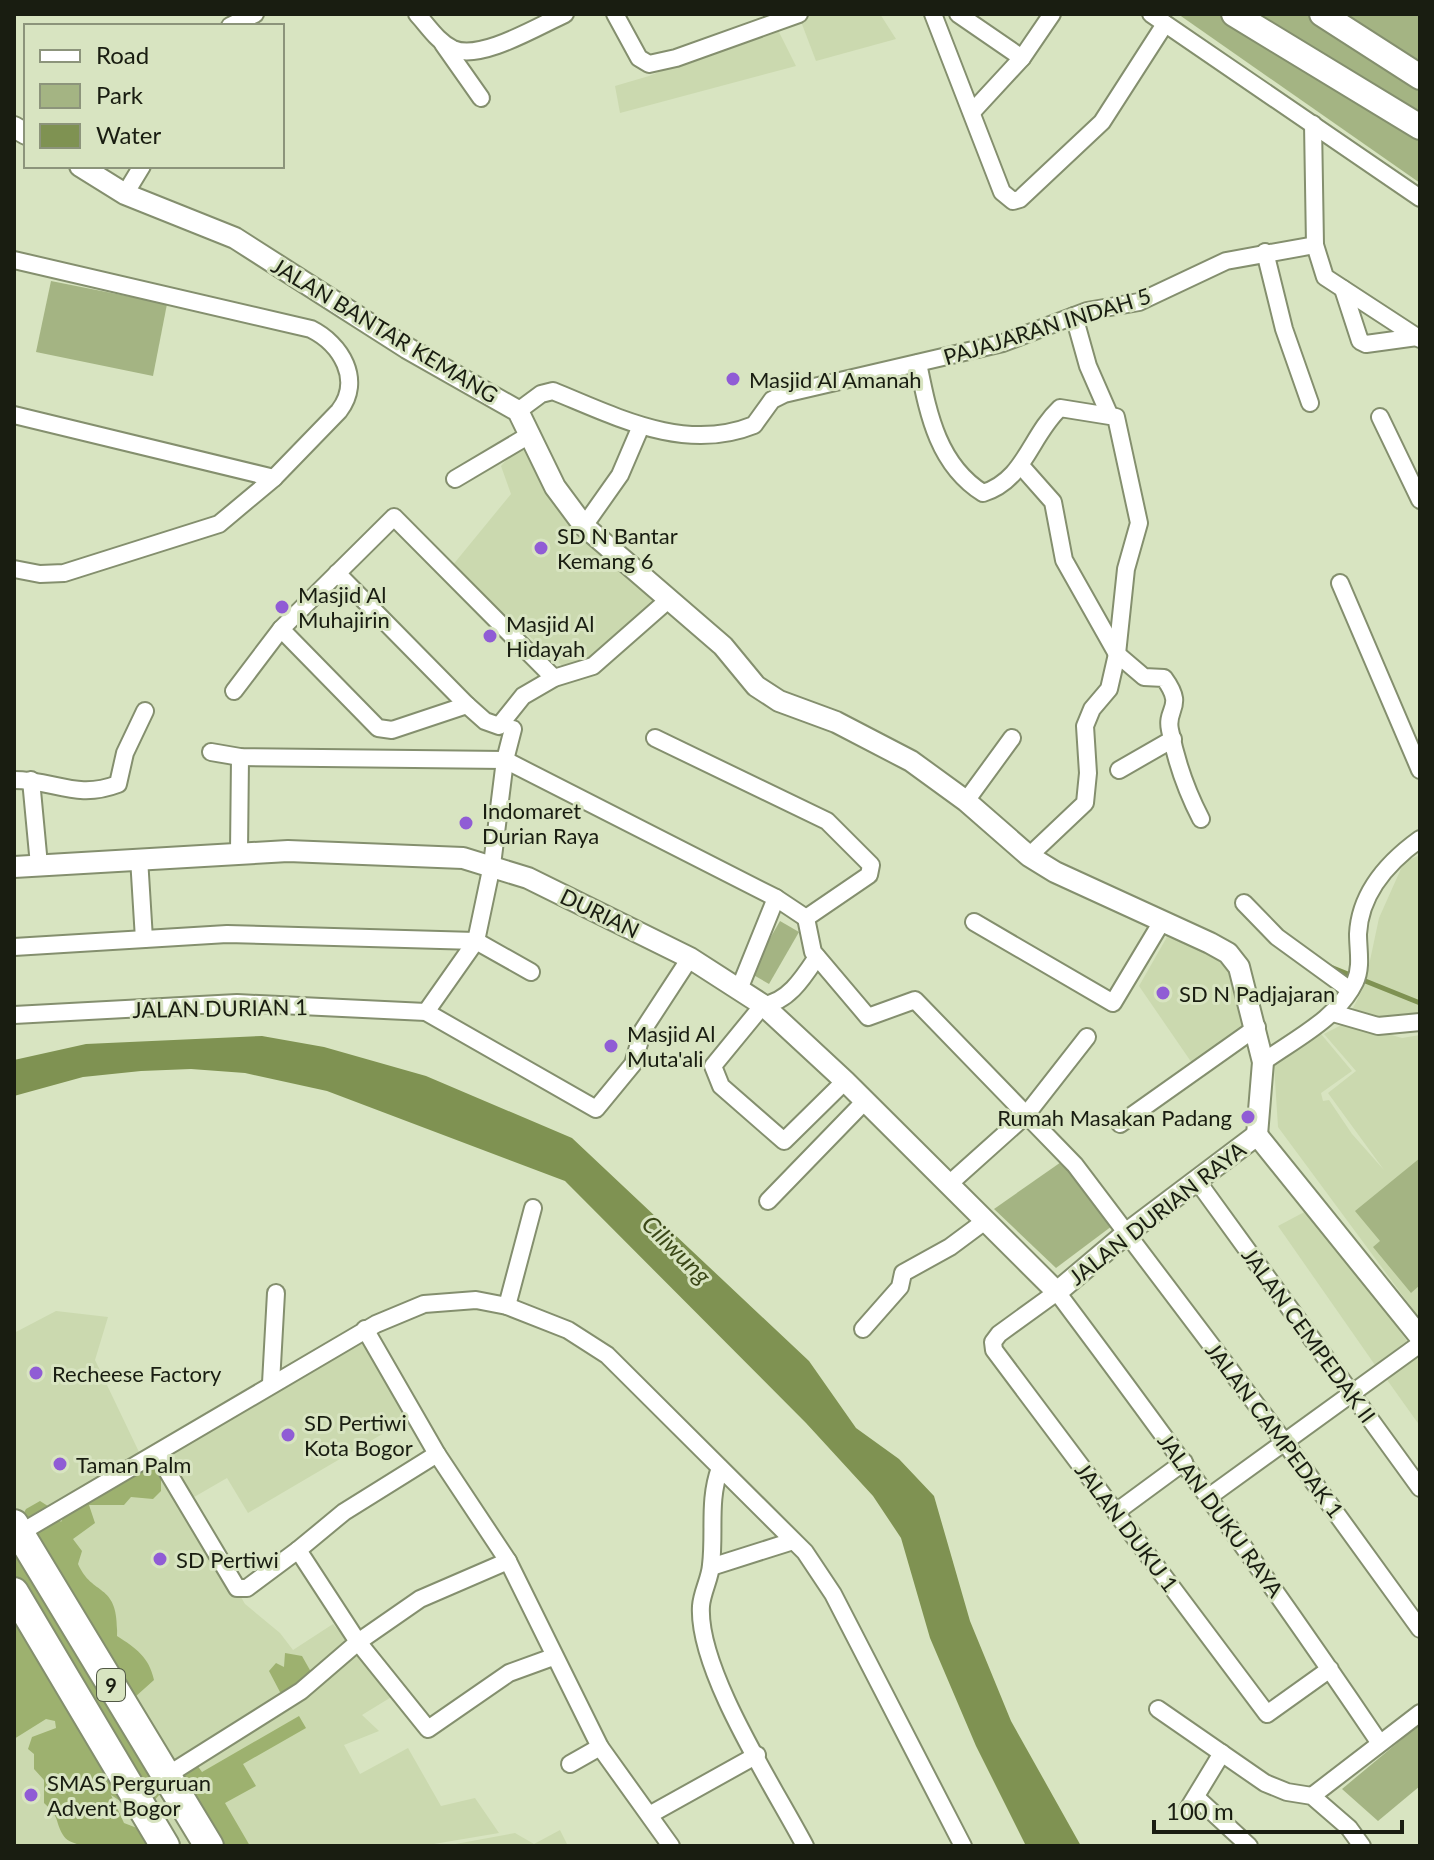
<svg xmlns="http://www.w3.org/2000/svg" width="1434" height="1860" font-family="Lato,sans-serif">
	<rect width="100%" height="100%" fill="#d8e4c1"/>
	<g fill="#cbd9af">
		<path d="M812 14H880L896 39 816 61 800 19Z"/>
		<path d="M775 24 796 66 620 113 615 86 649 76Z"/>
		<path d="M524 440 546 491 658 605 579 681 452 566 511 494 501 466Z"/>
		<path d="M1420 855V1025L1412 1026 1351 1012 1365 984 1379 918 1404 862Z"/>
		<path d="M1167 937 1225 957 1246 1030 1194 1066 1139 986Z"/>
		<path d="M1347 1022 1402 1038 1420 1035V1319L1278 1127 1274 1065 1321 1034 1352 1071 1321 1093 1323 1101 1329 1100 1352 1134 1384 1170 1328 1093 1356 1071 1324 1034Z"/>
		<path d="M1310 1209 1407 1341 1375 1365 1278 1226Z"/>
		<path d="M56 1311 108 1317 95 1360 139 1452 152 1445 245 1604 280 1633 293 1650 333 1624 393 1696 362 1715 379 1731 344 1745 360 1774 408 1748 441 1806 475 1798 499 1833 422 1846H14V1333Z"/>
		<path d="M363 1339 413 1416 248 1513 227 1478 189 1500 163 1455Z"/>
		<path d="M1420 1353V1426L1385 1377Z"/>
		<path d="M560 1830 568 1846 450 1845 515 1833 534 1844Z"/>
	</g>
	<g fill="#a4b483">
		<path d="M1178 14H1420V183Z"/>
		<path d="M51 281 167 304 153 376 36 352Z"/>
		<path d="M780 921 799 932 769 984 750 973Z"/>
		<path d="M1420 1158V1285L1411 1293 1373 1247 1380 1241 1355 1211Z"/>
		<path d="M1064 1160 1116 1223 1056 1268 994 1209Z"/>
		<path d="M1420 1724V1786L1378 1821 1342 1789Z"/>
	</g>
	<g fill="#9db16f">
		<path d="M154 1465 161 1474V1491L153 1499 131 1497 124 1505H89L95 1523 73 1539 82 1551 78 1564C93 1598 119 1581 117 1636 136 1648 149 1657 154 1680L135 1697 161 1793 149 1806 125 1804 111 1795 124 1823 137 1828 150 1846C130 1846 73 1853 63 1835 54 1819 61 1819 44 1803V1780L34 1769V1754L28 1749 32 1737 56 1728 55 1721 46 1719 14 1739V1531L26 1509 40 1501 51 1508 61 1522 77 1492H109L115 1483C130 1479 138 1469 154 1465Z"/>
		<path d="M285 1653 302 1656 315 1679 293 1695 280 1692 269 1671 276 1663 284 1667Z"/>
		<path d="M299 1716 306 1728 243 1764 256 1786 225 1803 250 1846H208L170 1780 197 1765 202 1772Z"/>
	</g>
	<path fill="#7f9252" d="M262 1036 324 1047 426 1076 572 1138 809 1361 856 1428 899 1459 934 1496 970 1621 1011 1721 1081 1846H1026L976 1746 930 1638 901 1538 873 1496 806 1423 565 1181 327 1091 245 1073 191 1069 141 1071 83 1077 14 1096V1060L86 1044Z"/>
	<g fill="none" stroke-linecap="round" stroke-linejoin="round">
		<path stroke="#7f9252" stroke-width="5" d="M1328 966 1420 1003"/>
		<g stroke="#848f6e" stroke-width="20">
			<g id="minor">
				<path d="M417 14C428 26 438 42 453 49 481 61 538 26 565 14"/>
				<path d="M615 14 639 58 649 64 676 58 799 14"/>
				<path d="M933 14 1002 192 1013 201 1020 199 1102 122 1165 24"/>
				<path d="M958 14 1022 58"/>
				<path d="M1151 14 1420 198"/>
				<path d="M230 26 255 14"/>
				<path d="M443 44 481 98"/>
				<path d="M973 111 1022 58 1052 14"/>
				<path d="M1313 124 1315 245 1325 277 1420 339"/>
				<path d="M125 194 142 166"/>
				<path d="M1265 252 1284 329 1310 403"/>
				<path d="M14 260 311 329C341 344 363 380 339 411L274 478 219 524 64 573 40 574 14 569"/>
				<path d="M1343 289 1360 341 1366 344 1417 337"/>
				<path d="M1074 316 1088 366 1109 414"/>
				<path d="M918 363C928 412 937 464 983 493 1025 480 1030 436 1060 408L1116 417 1139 523 1126 569 1117 654 1109 689 1092 709 1085 726 1088 773 1085 803 1029 856"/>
				<path d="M518 411 541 394 553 391C617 417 685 453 754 425L772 400 784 394 1003 343 1087 311 1139 302 1226 261 1315 245"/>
				<path d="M14 415 274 478"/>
				<path d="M1380 417 1420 500"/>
				<path d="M1022 467 1053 502 1064 560 1117 654 1144 677 1164 678C1186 708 1165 708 1170 730 1176 761 1187 792 1201 819"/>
				<path d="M455 479 531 434"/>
				<path d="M584 526 620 475 641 426"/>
				<path d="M337 573 467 705 485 721 499 726 523 696 554 678 593 666 667 601"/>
				<path d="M1340 583 1420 770"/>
				<path d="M281 629 378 728 392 730 467 705"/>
				<path d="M234 691 281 629 394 517 554 678"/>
				<path d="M655 738 827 821 871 865 869 875 806 918"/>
				<path d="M211 752 240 757 505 760 776 898 806 918"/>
				<path d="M1119 770 1173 739"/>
				<path d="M14 780C55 780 76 800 118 784L125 753 145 711"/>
				<path d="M31 780 39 865"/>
				<path d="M966 801 1012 738"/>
				<path d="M239 852 240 757"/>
				<path d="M139 858 144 939"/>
				<path d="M1244 903 1277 937 1350 990"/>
				<path d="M806 918 813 952 868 1017 915 1000 1075 1165 1286 1444 1420 1629"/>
				<path d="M974 922 1113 1003 1161 923"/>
				<path d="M14 947 227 934 476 941 531 972"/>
				<path d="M817 957C803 978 788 1002 763 1005L713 1066 721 1086 784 1141 845 1081"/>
				<path d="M740 987 776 898"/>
				<path d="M426 1012 476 941 492 865 505 760 513 729"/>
				<path d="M1333 1013 1378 1026 1420 1022"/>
				<path d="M14 1015 237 1003 426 1012 596 1109 633 1064 643 1030 690 958"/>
				<path d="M1263 1062C1295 1039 1337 1019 1355 982 1362 967 1358 950 1358 934 1360 893 1388 862 1420 839"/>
				<path d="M1120 1124 1257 1027"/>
				<path d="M1198 1182 1420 1488"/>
				<path d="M949 1184 1026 1115 1087 1037"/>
				<path d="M768 1201 865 1101"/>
				<path d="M507 1306 533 1208"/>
				<path d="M365 1329 437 1454 508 1561 600 1747 671 1846"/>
				<path d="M863 1329 900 1287 903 1273 950 1247 985 1221"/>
				<path d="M271 1383 276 1293"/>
				<path d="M157 1454 237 1588H247L298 1550"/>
				<path d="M437 1454 344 1512 298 1550 358 1642 428 1729 509 1673 553 1657"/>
				<path d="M720 1468C708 1501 715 1531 711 1565 710 1579 702 1592 701 1606 697 1670 774 1787 805 1846"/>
				<path d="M1210 1496 1420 1344"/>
				<path d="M1116 1512 1184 1462"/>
				<path d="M20 1533 376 1324 424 1304 476 1300 507 1306 568 1330 607 1355 805 1552 833 1594 963 1846"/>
				<path d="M711 1567 793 1541"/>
				<path d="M1330 1669 1267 1714 994 1350 993 1342 999 1334 1057 1292C1168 1440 1276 1589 1379 1742"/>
				<path d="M1158 1709 1265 1783 1287 1792 1312 1796 1349 1828 1362 1846"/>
				<path d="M570 1764 600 1747"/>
				<path d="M166 1776 301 1691 358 1642 420 1599 508 1561"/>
				<path d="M1312 1796 1420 1713"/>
				<path d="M1196 1797 1249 1846"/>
				<path d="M1188 1809 1222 1753"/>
				<path d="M651 1814 757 1755"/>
			</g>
		</g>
		<g stroke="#848f6e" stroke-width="24">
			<g id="tertiary">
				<path d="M14 127 26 134"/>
				<path d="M80 166 125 194 235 238 407 348 518 411 555 487 584 526 723 646 756 686 779 701 836 722 911 761 966 801 1029 856 1055 872 1210 943 1228 953 1239 967 1263 1062 1257 1135"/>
				<path d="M14 867 288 851 463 858 528 878 690 958 763 1005 845 1081 1057 1292 1127 1233 1257 1135"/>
				<path d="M1257 1135 1420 1337"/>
			</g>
		</g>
		<g stroke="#848f6e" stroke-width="28">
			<g id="secondary">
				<path d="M1234 14 1420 127"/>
				<path d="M1322 14 1420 77"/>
			</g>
		</g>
		<g stroke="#848f6e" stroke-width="32">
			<g id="trunk">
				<path d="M14 1524 209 1846"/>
				<path d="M14 1592 165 1846"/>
			</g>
		</g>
		<use href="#minor" stroke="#fff" stroke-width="16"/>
		<use href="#tertiary" stroke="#fff" stroke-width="20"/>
		<use href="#secondary" stroke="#fff" stroke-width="24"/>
		<use href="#trunk" stroke="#fff" stroke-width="28"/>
	</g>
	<g fill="#905cd5" stroke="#d8e4c1" stroke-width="3">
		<circle cx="733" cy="379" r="8"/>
		<circle cx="541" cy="548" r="8"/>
		<circle cx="282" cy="607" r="8"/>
		<circle cx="490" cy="636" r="8"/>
		<circle cx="466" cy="823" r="8"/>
		<circle cx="1163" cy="993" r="8"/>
		<circle cx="611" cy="1046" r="8"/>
		<circle cx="1248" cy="1117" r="8"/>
		<circle cx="36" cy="1373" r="8"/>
		<circle cx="288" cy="1435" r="8"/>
		<circle cx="60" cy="1464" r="8"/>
		<circle cx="160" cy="1559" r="8"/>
		<circle cx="31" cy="1795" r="8"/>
	</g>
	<g text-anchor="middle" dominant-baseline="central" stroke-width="6" stroke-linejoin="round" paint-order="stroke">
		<rect fill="#d8e4c1" stroke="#525946" stroke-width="2" x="97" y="1669" width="28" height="32" rx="6"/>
		<g font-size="20" font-weight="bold" fill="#191d11">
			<text x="111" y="1685">9</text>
		</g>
		<g font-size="22" fill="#191d11" stroke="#d8e4c1">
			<text transform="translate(1047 326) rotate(-17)">PAJAJARAN INDAH 5</text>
			<text transform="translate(385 330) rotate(31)">JALAN BANTAR KEMANG</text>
			<text transform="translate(600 913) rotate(26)">DURIAN</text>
			<text transform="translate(220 1008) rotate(-1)">JALAN DURIAN 1</text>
			<text transform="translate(1157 1213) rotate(-38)">JALAN DURIAN RAYA</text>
			<text transform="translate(1309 1335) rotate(54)">JALAN CEMPEDAK II</text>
			<text transform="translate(1275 1430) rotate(53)">JALAN CAMPEDAK 1</text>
			<text transform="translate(1221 1515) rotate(54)">JALAN DUKU RAYA</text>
			<text transform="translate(1127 1527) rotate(53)">JALAN DUKU 1</text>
		</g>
		<g font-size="22" fill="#191d11" stroke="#d8e4c1" text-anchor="start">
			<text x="749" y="379">Masjid Al Amanah</text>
			<text x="557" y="535">SD N Bantar<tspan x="557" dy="25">Kemang 6</tspan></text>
			<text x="298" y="594">Masjid Al<tspan x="298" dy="25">Muhajirin</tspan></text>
			<text x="506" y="623">Masjid Al<tspan x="506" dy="25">Hidayah</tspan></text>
			<text x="482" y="810">Indomaret<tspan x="482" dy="25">Durian Raya</tspan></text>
			<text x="1179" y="993">SD N Padjajaran</text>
			<text x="627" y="1033">Masjid Al<tspan x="627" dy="25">Muta'ali</tspan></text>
			<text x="1232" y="1117" text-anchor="end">Rumah Masakan Padang</text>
			<text x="52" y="1373">Recheese Factory</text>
			<text x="304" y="1422">SD Pertiwi<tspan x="304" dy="25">Kota Bogor</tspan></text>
			<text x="76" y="1464">Taman Palm</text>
			<text x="176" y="1559">SD Pertiwi</text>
			<text x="47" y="1782">SMAS Perguruan<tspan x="47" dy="25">Advent Bogor</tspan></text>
		</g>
		<g font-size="24" font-style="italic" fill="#3b4817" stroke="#d8e4c1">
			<text transform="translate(677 1249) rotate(45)">Ciliwung</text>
		</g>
	</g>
	<rect width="1434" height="1860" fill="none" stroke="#191d11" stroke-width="32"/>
	<rect x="24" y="24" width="260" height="144" fill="#d8e4c1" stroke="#8c947b" stroke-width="2"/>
	<rect x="40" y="50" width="40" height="12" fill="#ffffff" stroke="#8c947b" stroke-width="2"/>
	<text x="96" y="64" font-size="24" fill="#191d11">Road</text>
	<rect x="40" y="84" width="40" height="24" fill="#a4b483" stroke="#8c947b" stroke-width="2"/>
	<text x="96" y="104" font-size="24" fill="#191d11">Park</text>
	<rect x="40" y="124" width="40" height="24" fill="#7f9252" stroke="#8c947b" stroke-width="2"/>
	<text x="96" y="144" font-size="24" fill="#191d11">Water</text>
	<path d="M1154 1820v12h248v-12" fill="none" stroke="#191d11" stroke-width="4"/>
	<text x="1166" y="1820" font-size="24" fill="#191d11" stroke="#d8e4c1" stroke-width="6" paint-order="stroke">100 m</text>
</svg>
